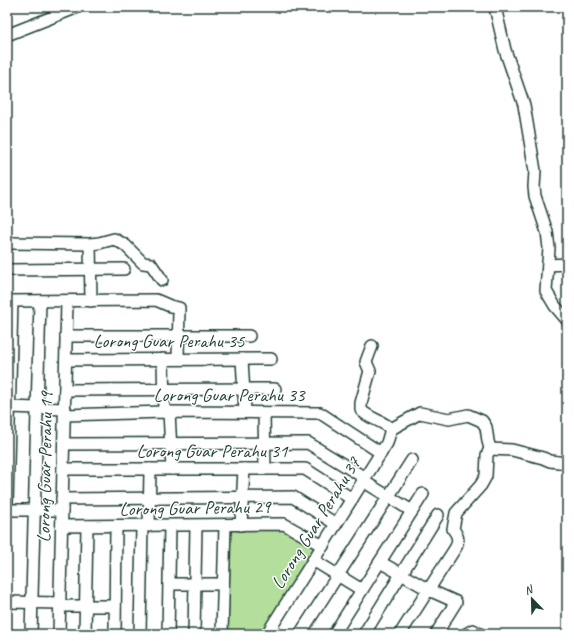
<svg xmlns="http://www.w3.org/2000/svg" width="574" height="641" font-family="Caveat,sans-serif">
	<rect width="100%" height="100%" fill="#fff"/>
	<filter id="ink" filterUnits="userSpaceOnUse"><feTurbulence type="fractalNoise" baseFrequency=".025" numOctaves="2"/><feDisplacementMap in="SourceGraphic" scale="8" xChannelSelector="R" yChannelSelector="G"/><feConvolveMatrix kernelMatrix="1 2 1 2 8 2 1 2 1" color-interpolation-filters="sRGB"/></filter>
	<g filter="url(#ink)">
		<path fill="#b3de9b" stroke="#698e68" d="M283 528 316 547 260 634H228L231 529Z"/>
		<g fill="none" stroke-linecap="round" stroke-linejoin="round">
			<g stroke="#1f3d34" stroke-width="14">
				<g id="minor">
					<path d="M495 7 505 50 524 105 535 171 534 187 535 196 547 232 549 248 546 291 555 306 567 320"/>
					<path d="M7 35 78 7"/>
					<path d="M7 243 90 244 99 243 114 239 125 245 143 263 151 264 162 280"/>
					<path d="M90 244 91 301"/>
					<path d="M548 265 567 264"/>
					<path d="M7 270 124 269"/>
					<path d="M7 301 156 300 170 306 179 308 178 359"/>
					<path d="M66 336H249"/>
					<path d="M372 346 366 362 370 371 361 403V410C369 419 382 420 391 429"/>
					<path d="M163 359 164 412"/>
					<path d="M242 359 245 412"/>
					<path d="M66 360 271 359"/>
					<path d="M65 390 275 389"/>
					<path d="M9 407 65 409"/>
					<path d="M169 412 172 469"/>
					<path d="M264 413 265 469"/>
					<path d="M65 415 164 412 320 413 381 453"/>
					<path d="M391 429 420 413 449 419 468 415 482 421 486 427 488 441 490 449 487 455 486 476 481 485 456 513 453 529C458 536 459 539 456 547L400 634"/>
					<path d="M64 444 308 443 365 478"/>
					<path d="M490 449 512 450 543 458 550 461 567 463"/>
					<path d="M63 469H305L352 499"/>
					<path d="M363 481 412 511"/>
					<path d="M62 499 293 497 336 524"/>
					<path d="M7 505 12 301"/>
					<path d="M7 510H62"/>
					<path d="M241 525 244 469"/>
					<path d="M62 526 284 524 323 546"/>
					<path d="M149 526 150 469"/>
					<path d="M313 560 362 590"/>
					<path d="M380 562 429 590 456 602 436 634"/>
					<path d="M169 584H223"/>
					<path d="M7 602 60 603 64 606H115"/>
					<path d="M31 634 40 301"/>
					<path d="M59 634 67 301"/>
					<path d="M85 634 87 526"/>
					<path d="M115 634 116 527"/>
					<path d="M140 634 142 526"/>
					<path d="M168 634 170 526"/>
					<path d="M194 634 196 526"/>
					<path d="M222 634 225 525"/>
					<path d="M267 634 387 443 391 429"/>
					<path d="M300 634 412 460"/>
					<path d="M334 634 423 494"/>
					<path d="M364 634 438 515"/>
					<path d="M466 634 473 630 480 634"/>
				</g>
			</g>
			<use href="#minor" stroke="#fff" stroke-width="11"/>
		</g>
	</g>
	<g text-anchor="middle" dominant-baseline="central" stroke-width="3" stroke-linejoin="round" paint-order="stroke">
		<g font-size="19" fill="#1f3d34" stroke="#fff">
			<text x="169" y="341">Lorong Guar Perahu 35</text>
			<text x="229" y="395">Lorong Guar Perahu 33</text>
			<text x="212" y="451">Lorong Guar Perahu 31</text>
			<text transform="translate(45 467) rotate(-89)">Lorong Guar Perahu 19</text>
			<text transform="translate(195 508) rotate(-1)">Lorong Guar Perahu 29</text>
			<text transform="translate(316 523) rotate(-58)">Lorong Guar Perahu 37</text>
		</g>
	</g>
	<rect width="574" height="641" fill="none" stroke="#fff" stroke-width="24"/>
	<rect x="12" y="12" width="550" height="617" fill="none" stroke="#1f3d34" stroke-width="1.5" filter="url(#ink)"/>
	<g transform="translate(532 599) rotate(337)" stroke="#ffffff" stroke-width="3" paint-order="stroke">
	<path d="M0-3L7 15L0 10L-7 15Z" fill="#1f3d34"/>
	<text y="-6" font-size="11" font-weight="bold" text-anchor="middle" fill="#1f3d34">N</text>
	</g>
</svg>
